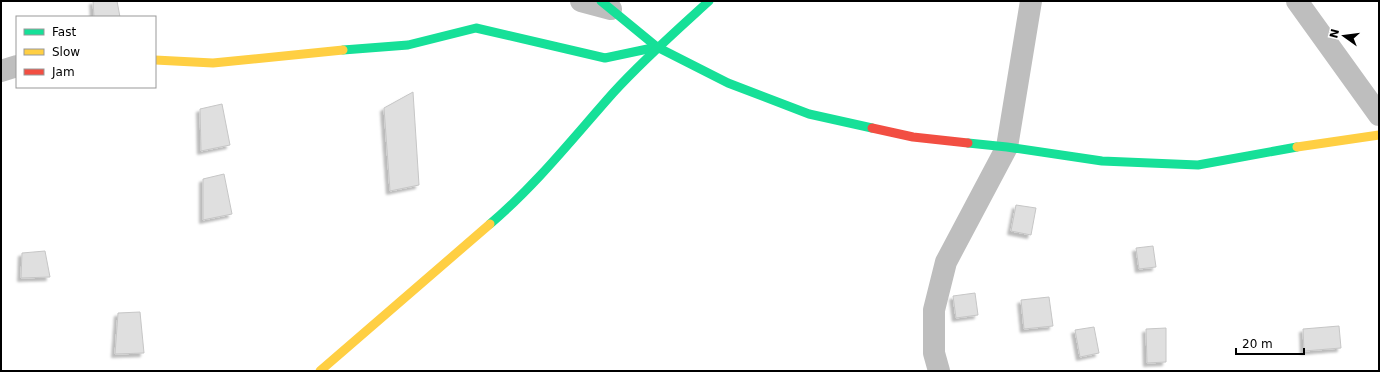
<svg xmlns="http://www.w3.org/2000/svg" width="1380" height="372" font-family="'DejaVu Sans',sans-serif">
	<defs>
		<filter id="shadow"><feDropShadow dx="-3.5" dy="3.5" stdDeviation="1" flood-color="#0004"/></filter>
	</defs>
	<rect width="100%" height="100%" fill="#fff"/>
	<g fill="#dfdfdf" stroke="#c6c6c6" filter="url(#shadow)">
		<path d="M93 1H117L120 17H94Z"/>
		<path d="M413 92 419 185 390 191 384 108Z"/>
		<path d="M222 104 230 145 201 151 200 109Z"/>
		<path d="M224 174 232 214 203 220V179Z"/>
		<path d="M1016 205 1036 208 1031 235 1011 231Z"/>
		<path d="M1153 246 1156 267 1139 269 1136 248Z"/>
		<path d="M45 251 50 277 21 278 22 253Z"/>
		<path d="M975 293 978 315 956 318 953 296Z"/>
		<path d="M1049 297 1053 326 1024 329 1021 300Z"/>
		<path d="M140 312 144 353 115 354 118 313Z"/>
		<path d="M1339 326 1341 348 1304 351 1303 329Z"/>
		<path d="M1094 327 1099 353 1080 357 1075 330Z"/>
		<path d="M1166 328V362L1147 363 1146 329Z"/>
	</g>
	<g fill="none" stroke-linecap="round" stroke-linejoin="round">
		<g stroke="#bebebe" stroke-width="22">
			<path d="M581 1 611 9"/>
			<path d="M1297 1 1379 115"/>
			<path d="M1 71 17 66"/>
			<path d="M939 371 934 353V310L946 262 1007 147 1031 1"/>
		</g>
		<g stroke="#16e098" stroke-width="9">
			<path d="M601 1 657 47 728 83 809 114 872 128"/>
			<path d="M343 50 408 45 476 28 605 58 657 47"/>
			<path d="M968 143 1007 147 1102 161 1198 165 1297 147"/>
			<path d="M490 224C536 185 573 138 613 93 643 60 676 31 709 1"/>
		</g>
		<g stroke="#ffcf43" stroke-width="9">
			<path d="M155 60 213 63 343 50"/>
			<path d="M1297 147 1379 135"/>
			<path d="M320 371 490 224"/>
		</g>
		<path stroke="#f24e42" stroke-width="9" d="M872 128 913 137 968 143"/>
	</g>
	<rect width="1380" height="372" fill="none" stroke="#000000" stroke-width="4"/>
	<rect x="16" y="16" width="140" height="72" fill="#ffffff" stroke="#999999"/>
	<rect x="24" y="29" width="20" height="6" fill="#16e098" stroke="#999999"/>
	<text x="52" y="36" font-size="12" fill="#000000">Fast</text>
	<rect x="24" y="49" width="20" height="6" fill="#ffcf43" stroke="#999999"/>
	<text x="52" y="56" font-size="12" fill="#000000">Slow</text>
	<rect x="24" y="69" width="20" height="6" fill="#f24e42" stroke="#999999"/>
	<text x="52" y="76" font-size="12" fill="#000000">Jam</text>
	<g transform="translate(1344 36) rotate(284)" stroke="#ffffff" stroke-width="3" paint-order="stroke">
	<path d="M0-3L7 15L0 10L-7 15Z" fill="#000000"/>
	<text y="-6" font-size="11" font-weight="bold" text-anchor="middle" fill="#000000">N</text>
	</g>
	<path d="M1236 348v6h68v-6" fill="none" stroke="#000000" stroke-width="2"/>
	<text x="1242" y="348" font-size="12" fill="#000000" stroke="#ffffff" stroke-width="3" paint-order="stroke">20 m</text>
</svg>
